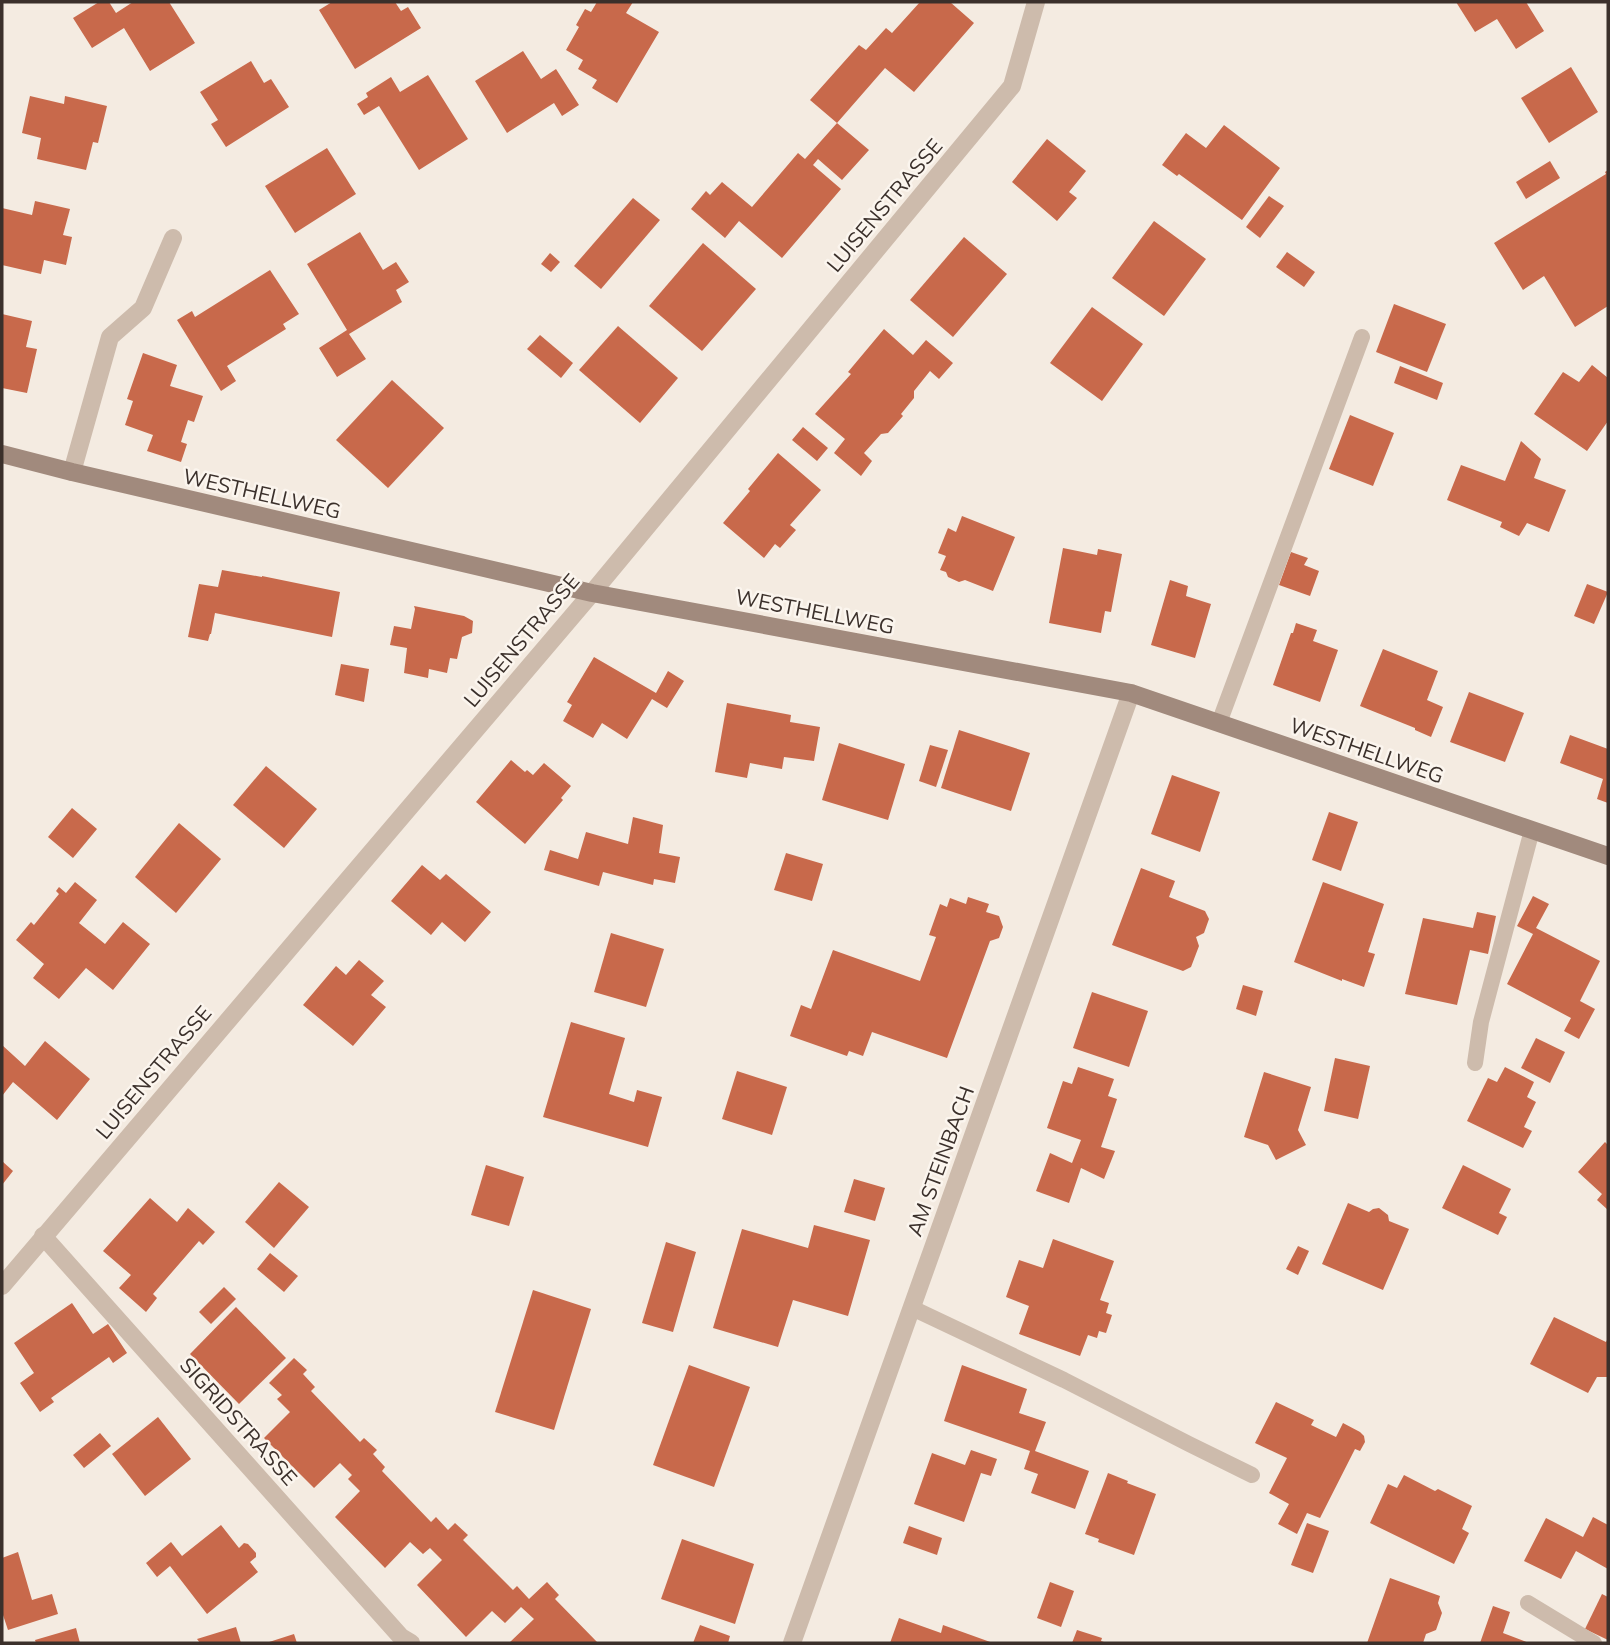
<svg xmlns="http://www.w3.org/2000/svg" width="1610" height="1645" font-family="Mulish,sans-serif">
	<rect width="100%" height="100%" fill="#f4ebe1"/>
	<g fill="#c8694b">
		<path d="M99 2H109L116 13 133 2H169L195 43 150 71 124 28 92 48 73 18Z"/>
		<path d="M332 2H395L401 11 408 7 421 28 355 69 319 10Z"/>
		<path d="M597 2H633L626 13 659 32 617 103 592 88 597 80 578 69 583 60 566 50 579 27 576 25 585 9 591 12Z"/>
		<path d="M920 2H950L974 23 914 92 885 68 837 123 869 150 842 180 818 159 813 165 841 189 782 258 739 221 725 238 691 209 706 191 710 195 722 182 752 207 798 153 805 159 837 123 810 100 859 45 866 50 886 28 892 33Z"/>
		<path d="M1456 2H1526L1544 31 1516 49 1497 19 1475 32Z"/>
		<path d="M523 51 541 79 556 69 579 105 562 116 554 103 507 133 475 81Z"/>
		<path d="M251 61 264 83 271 79 289 107 226 147 211 124 218 120 200 92Z"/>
		<path d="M1571 67 1598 112 1549 143 1521 98Z"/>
		<path d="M428 75 468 139 419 170 379 106 364 115 357 104 368 97 366 93 391 77 400 92Z"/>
		<path d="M30 96 64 104 65 96 107 106 98 143 93 142 86 170 37 159 41 138 22 133Z"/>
		<path d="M1224 125 1280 168 1242 220 1179 174 1177 176 1162 165 1186 133 1206 148Z"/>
		<path d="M1047 139 1086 171 1069 192 1077 198 1057 221 1012 182Z"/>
		<path d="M327 148 356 194 295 233 265 186Z"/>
		<path d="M1550 161 1560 178 1526 199 1516 182Z"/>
		<path d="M1608 170V306L1575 327 1544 276 1523 290 1494 243 1606 174 1605 172Z"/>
		<path d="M1269 196 1284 206 1260 238 1246 227Z"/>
		<path d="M633 198 660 220 601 289 574 266Z"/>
		<path d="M35 201 70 209 63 235 72 237 66 265 44 260 41 274 2 265V208L32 215Z"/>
		<path d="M1154 221 1206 259 1164 316 1112 278Z"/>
		<path d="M360 232 383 270 396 262 409 282 396 290 402 302 349 334 366 359 337 377 319 348 347 330 307 264Z"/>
		<path d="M964 237 1007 274 953 337 910 300Z"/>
		<path d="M703 243 756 289 702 351 649 306Z"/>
		<path d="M1287 252 1315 272 1304 287 1276 267Z"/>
		<path d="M550 253 560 262 551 272 541 264Z"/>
		<path d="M270 270 299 314 283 324 286 329 227 366 236 381 221 391 177 320 192 311 195 317Z"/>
		<path d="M1394 304 1446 324 1427 372 1376 352Z"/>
		<path d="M1092 307 1143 344 1102 401 1050 363Z"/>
		<path d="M2 314 32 321 26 347 37 349 27 393 2 388Z"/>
		<path d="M618 326 678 378 640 423 579 370Z"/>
		<path d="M884 329 913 355 926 340 953 363 939 379 930 371 914 391V398L901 414 903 416 888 433 881 434 864 453 872 461 861 476 834 453 845 439 815 414 851 374 848 372Z"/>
		<path d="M540 335 573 363 561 378 527 349Z"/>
		<path d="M143 353 177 365 170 386 203 396 194 422 188 420 181 442 187 444 181 462 147 451 153 435 125 425 133 401 127 399Z"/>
		<path d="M1592 365 1608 378V421L1587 451 1534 414 1563 372 1579 382Z"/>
		<path d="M1400 366 1443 383 1437 400 1394 383Z"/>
		<path d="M392 380 444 428 388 488 336 440Z"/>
		<path d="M1350 415 1394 433 1373 486 1329 469Z"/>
		<path d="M803 427 828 448 817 461 792 440Z"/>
		<path d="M1521 441 1541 459 1534 478 1566 490 1549 532 1527 523 1519 536 1500 527 1502 522 1447 500 1461 465 1505 481Z"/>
		<path d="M778 453 821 490 790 525 796 530 780 548 775 544 764 558 723 523 750 491 748 489Z"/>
		<path d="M962 516 1015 537 993 591 965 580 959 582 948 577 946 572 940 570 946 556 938 553 948 528 956 532Z"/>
		<path d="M1063 548 1097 555 1098 549 1122 554 1111 612 1105 611 1101 633 1049 623Z"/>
		<path d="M1291 552 1308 558 1304 565 1319 571 1310 596 1279 585Z"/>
		<path d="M222 570 262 577V576L340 592 332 637 215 613 211 634H210L208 641 188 637 199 584 218 587Z"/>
		<path d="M1170 580 1188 586 1186 596 1211 604 1195 658 1151 645Z"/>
		<path d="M1587 584 1608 592 1594 624 1574 616Z"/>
		<path d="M414 606 464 616 473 621 472 633 462 637 457 659 450 658 447 673 429 669 428 678 404 673 407 648 390 645 394 626 411 629 415 609Z"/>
		<path d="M1296 623 1317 630 1313 641 1338 650 1320 702 1273 685 1291 633H1293Z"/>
		<path d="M1383 649 1438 671 1427 700 1443 707 1431 737 1415 730V728L1360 706Z"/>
		<path d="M594 657 656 693 668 671 684 681 667 708 652 699 627 739 602 723 593 738 563 721 572 705 567 702Z"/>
		<path d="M341 664 369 669 364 702 335 695Z"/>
		<path d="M1469 692 1524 713 1505 762 1450 742Z"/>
		<path d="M727 703 791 715 790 722 820 727 814 761 784 757 782 769 750 763 747 778 715 772Z"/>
		<path d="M959 730 1030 753 1011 811 941 788Z"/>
		<path d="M1570 735 1608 749V803L1597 799 1603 779 1560 763Z"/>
		<path d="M839 743 905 764 888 820 822 800Z"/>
		<path d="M930 745 948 750 936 787 919 781Z"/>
		<path d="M511 760 525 772 527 770 533 775 544 763 571 786 561 798 563 800 525 844 476 802Z"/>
		<path d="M266 766 317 809 284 848 233 805Z"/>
		<path d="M1172 775 1220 792 1200 852 1151 834Z"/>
		<path d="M72 808 97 829 73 858 48 837Z"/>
		<path d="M1329 812 1358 822 1341 871 1312 860Z"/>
		<path d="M633 817 663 825 659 853 680 857 675 883 654 879 653 885 603 872 599 886 544 870 550 850 578 859 586 832 628 844Z"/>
		<path d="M179 823 221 859 176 913 135 877Z"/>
		<path d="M786 853 823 864 812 901 774 890Z"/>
		<path d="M422 865 440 880 446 874 491 912 465 942 442 922 431 935 391 901Z"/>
		<path d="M1141 868 1175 881 1169 897 1205 911 1209 919 1204 933 1196 937 1199 946 1191 967 1183 971 1112 945Z"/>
		<path d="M75 882 97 900 79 923 105 944 123 922 150 944 113 990 86 968 59 999 33 978 44 964 16 940 31 922 34 925 59 894 56 891 59 887 66 893Z"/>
		<path d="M1323 882 1384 904 1368 952 1375 954 1364 987 1342 979V981L1294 962Z"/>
		<path d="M1533 896 1549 904 1536 928 1600 961 1580 1001 1595 1009 1579 1039 1564 1031 1571 1018 1507 984 1533 934 1517 926Z"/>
		<path d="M968 897 989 904 986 912 999 916 1003 927 999 938 990 941 947 1058 872 1032 863 1056 849 1051 847 1056 790 1036 801 1005 811 1009 833 950 920 981 936 937 929 935 940 904 947 907 950 898 966 904Z"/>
		<path d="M1477 912 1496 916 1488 954 1470 950 1457 1005 1405 994 1423 918 1473 928Z"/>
		<path d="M611 933 664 949 646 1007 594 992Z"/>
		<path d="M359 960 384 981 371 995 386 1007 353 1046 303 1005 336 966 346 975Z"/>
		<path d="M1243 985 1263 991 1256 1016 1236 1009Z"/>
		<path d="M1092 992 1148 1011 1129 1067 1073 1048Z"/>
		<path d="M571 1022 625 1038 609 1094 634 1102 637 1090 662 1097 648 1147 543 1117Z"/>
		<path d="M1536 1038 1565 1052 1550 1083 1521 1068Z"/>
		<path d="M45 1041 90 1079 57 1120 13 1082 2 1096V1045L25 1066Z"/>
		<path d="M1335 1058 1370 1066 1358 1119 1324 1111Z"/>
		<path d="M1078 1067 1114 1079 1108 1096 1117 1099 1101 1147 1115 1151 1104 1179 1081 1168 1069 1203 1036 1191 1050 1153 1072 1163 1081 1140 1047 1128 1063 1081 1072 1084Z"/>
		<path d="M1505 1067 1534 1082 1527 1097 1536 1102 1524 1127 1532 1131 1523 1148 1467 1121 1488 1078 1497 1082Z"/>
		<path d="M737 1071 787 1087 772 1135 722 1119Z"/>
		<path d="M1264 1072 1311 1087 1298 1130 1306 1145 1276 1160 1268 1145 1244 1137Z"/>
		<path d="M1605 1142 1608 1145V1210L1597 1200 1602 1194 1578 1172Z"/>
		<path d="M2 1161 13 1171 2 1185Z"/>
		<path d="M486 1165 524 1177 509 1226 471 1215Z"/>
		<path d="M1463 1165 1511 1189 1499 1213 1507 1217 1498 1235 1442 1208Z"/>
		<path d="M854 1179 885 1188 875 1221 844 1212Z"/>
		<path d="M279 1182 309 1207 274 1248 245 1222Z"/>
		<path d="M150 1198 177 1222 188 1208 215 1232 203 1245 199 1241 153 1294 157 1298 146 1312 119 1288 131 1275 103 1251Z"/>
		<path d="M1348 1203 1369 1212 1373 1209 1379 1208 1388 1215 1389 1221 1409 1229 1383 1290 1322 1264Z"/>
		<path d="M814 1225 870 1240 848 1316 793 1300 778 1347 713 1328 742 1229 808 1248Z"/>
		<path d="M1053 1239 1114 1261 1100 1300 1109 1303 1106 1313 1112 1315 1106 1333 1099 1331 1097 1338 1088 1335 1080 1356 1019 1334 1029 1306 1006 1297 1019 1260 1043 1268Z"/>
		<path d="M666 1242 696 1252 673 1332 642 1323Z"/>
		<path d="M1298 1246 1309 1251 1298 1275 1286 1269Z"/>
		<path d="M270 1253 298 1276 284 1292 257 1269Z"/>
		<path d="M224 1287 236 1299 211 1324 199 1312Z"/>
		<path d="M533 1290 591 1309 554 1430 495 1412Z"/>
		<path d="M72 1303 93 1334 108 1324 127 1353 113 1363 109 1357 51 1398 54 1402 40 1412 20 1383 34 1373 14 1343Z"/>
		<path d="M236 1307 286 1358 239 1404 190 1354Z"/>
		<path d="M1554 1317 1606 1342 1608 1338V1377H1597L1588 1393 1530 1364Z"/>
		<path d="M294 1358 307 1370 303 1374 315 1387 311 1391 360 1442 364 1438 377 1450 373 1454 385 1467 382 1471 431 1522 436 1517 448 1530 455 1523 468 1535 463 1540 513 1590 517 1586 529 1599 547 1582 559 1595 555 1599 598 1643H509L534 1619 521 1607 505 1623 492 1611 466 1637 417 1585 442 1560 430 1548 423 1554 410 1542 385 1568 335 1517 360 1491 348 1479 352 1475 340 1463 314 1488 264 1438 290 1412 277 1399 282 1395 269 1383Z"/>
		<path d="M689 1365 750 1387 714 1487 653 1465Z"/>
		<path d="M962 1365 1027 1389 1019 1413 1046 1422 1035 1451 1089 1471 1075 1509 1031 1493 1038 1474 1024 1469 1030 1451 944 1421Z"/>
		<path d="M1276 1402 1314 1420 1311 1425 1336 1437 1343 1423 1360 1432 1364 1436 1365 1442 1360 1451 1355 1449 1320 1518 1307 1513 1297 1534 1278 1524 1289 1504 1269 1493 1287 1458 1255 1443Z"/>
		<path d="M158 1417 191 1459 145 1496 112 1454Z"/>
		<path d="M100 1433 111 1446 84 1468 73 1455Z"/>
		<path d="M971 1450 997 1459 991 1476 981 1473 964 1522 914 1504 932 1453 965 1465Z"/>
		<path d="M1108 1473 1128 1481 1127 1483 1156 1494 1134 1555 1098 1542 1099 1539 1085 1534Z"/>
		<path d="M1404 1475 1435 1491 1438 1489 1472 1506 1462 1529 1469 1533 1454 1564 1370 1523 1388 1484 1397 1488Z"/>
		<path d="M1593 1517 1608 1525V1569L1576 1551 1561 1579 1524 1561 1546 1518 1583 1537Z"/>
		<path d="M1307 1523 1329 1531 1313 1573 1291 1565Z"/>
		<path d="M221 1525 239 1548 244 1543 248 1544 256 1553V1557L250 1562 258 1572 207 1614 170 1566 157 1577 146 1563 171 1542 182 1556Z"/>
		<path d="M909 1526 942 1538 937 1555 903 1543Z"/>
		<path d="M682 1539 754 1564 735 1624 661 1599Z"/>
		<path d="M18 1552 32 1600 52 1594 58 1614 8 1630 2 1612V1558Z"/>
		<path d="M1390 1578 1440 1596 1438 1603 1442 1613 1436 1630 1426 1634 1423 1643H1367Z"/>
		<path d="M1050 1582 1074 1591 1061 1627 1037 1618Z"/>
		<path d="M1602 1594 1608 1597V1640L1585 1629Z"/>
		<path d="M1493 1606 1510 1612 1503 1633 1529 1643H1480Z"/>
		<path d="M899 1618 941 1633 943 1625 993 1643H890Z"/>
		<path d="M700 1625 730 1636 728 1643H693Z"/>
		<path d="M236 1627 241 1643H200L197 1639Z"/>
		<path d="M76 1628 80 1643H36L35 1640Z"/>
		<path d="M1077 1630 1102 1638 1101 1641 1107 1643H1072Z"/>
		<path d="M294 1634 297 1643H266Z"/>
	</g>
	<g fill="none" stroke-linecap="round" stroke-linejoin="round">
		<g stroke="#cdbbac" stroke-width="16">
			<path d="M1219 723 1362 337"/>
			<path d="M1475 1063 1481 1022 1532 830"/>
			<path d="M912 1308 1064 1380 1189 1444 1252 1475"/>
			<path d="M1528 1603 1594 1643"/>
		</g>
		<g stroke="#cdbbac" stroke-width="18">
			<path d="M72 472 110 337 143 308 173 238"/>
			<path d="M43 1236 401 1637 411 1643"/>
			<path d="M2 1286 592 593 1012 86 1036 2"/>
			<path d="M792 1643 1131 693"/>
		</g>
		<path stroke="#a18a7d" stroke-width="18" d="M2 454 72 472 592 593 1131 693 1608 856"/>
	</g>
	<g text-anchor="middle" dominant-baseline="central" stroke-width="5" stroke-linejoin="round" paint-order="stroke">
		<g font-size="21" fill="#3b302b" stroke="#fbf5ee">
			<text transform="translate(884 205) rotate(-50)">LUISENSTRASSE</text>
			<text transform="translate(262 493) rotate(13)">WESTHELLWEG</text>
			<text transform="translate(815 611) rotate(11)">WESTHELLWEG</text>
			<text transform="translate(521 640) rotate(-50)">LUISENSTRASSE</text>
			<text transform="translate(1367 750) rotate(19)">WESTHELLWEG</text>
			<text transform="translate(153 1072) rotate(-50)">LUISENSTRASSE</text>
			<text transform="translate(940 1161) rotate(-70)">AM STEINBACH</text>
			<text transform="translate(239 1421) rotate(48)">SIGRIDSTRASSE</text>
		</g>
	</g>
	<rect width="1610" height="1645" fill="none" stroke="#3b302b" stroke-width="7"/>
</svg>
